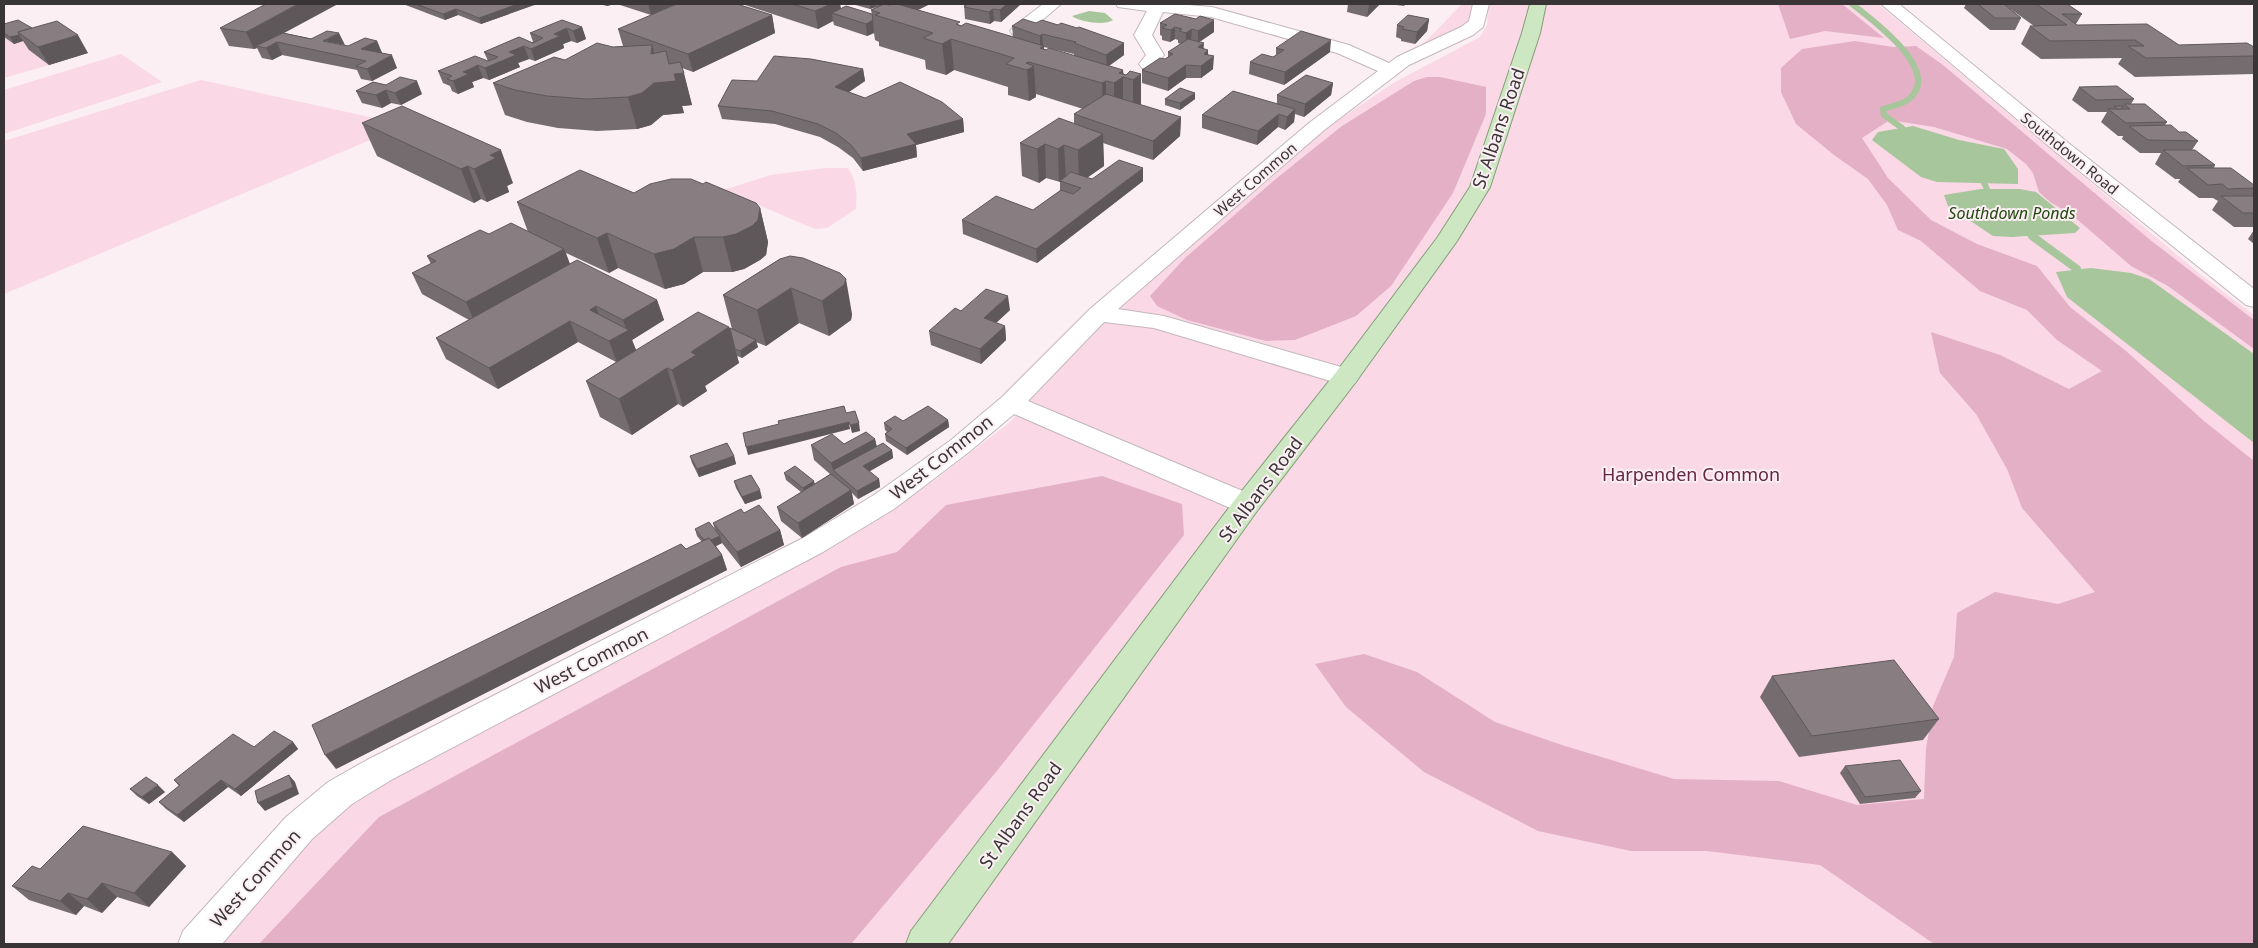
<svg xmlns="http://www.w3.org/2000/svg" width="2258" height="948" font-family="'Noto Sans',sans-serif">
	<rect width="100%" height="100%" fill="#fbeff3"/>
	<g fill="#fad8e5">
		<path d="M1462 4H1475C1476 28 1443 41 1423 44Z"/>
		<path d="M1488 4H1878L2200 274 2254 315V944H217C248 906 278 866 315 833 344 807 378 786 412 766L840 541 932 482 1009 423 1097 329 1292 151 1395 82 1480 37 1487 25Z"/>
		<path d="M4 37 14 44 23 41 34 48 30 51 49 65 4 78Z"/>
		<path d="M121 54 162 82 4 134V90Z"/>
		<path d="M201 80 406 125 4 294V141Z"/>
		<path d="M825 168H848C857 182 857 193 856 209L827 228 815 229 723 190 771 175Z"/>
	</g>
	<g fill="#e4b0c5">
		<path d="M1778 4H1842L1884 38 1825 31 1790 39Z"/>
		<path d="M1855 41 1893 47 1916 46 1943 65 2149 239 2254 320V349L2168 286 2131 266 2071 214 2050 202 2039 192 2033 173 2026 164 2007 149 1934 127 1890 120 1862 138 1888 178 1931 220 1977 244 2037 266 2070 307 2126 351 2204 421 2254 461V944H1934L1820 865 1707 851H1631L1538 831 1424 772 1346 707 1315 664 1364 654 1417 672 1495 722 1565 746 1674 779 1779 781 1857 805 1924 799 1926 749 1933 706 1954 657 1957 613 1995 592 2058 604 2095 592 2022 508 2007 469 1976 414 1940 373 1931 332 2000 355 2069 389 2102 371 2057 340 2027 310 1980 291 1921 241 1898 230 1887 205 1868 179 1834 155 1796 124 1781 92V68L1802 49Z"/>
		<path d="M1427 77H1440L1486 87V114L1453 193 1391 286 1356 316 1295 340 1266 341 1187 320 1157 306 1150 296 1185 258 1277 178 1342 126 1414 81Z"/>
		<path d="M1102 476 1182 504 1184 535 996 772 851 944H259L379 817 841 567 897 552 946 505Z"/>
	</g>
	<g fill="#a7c69c">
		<path d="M1089 11 1105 13 1113 20C1105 26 1080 22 1072 16Z"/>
		<path d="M1913 126 1959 140 2004 149 2018 169V184L1937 182 1921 177 1872 140 1878 132Z"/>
		<path d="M1981 189H2020L2036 192 2080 228 2075 233 2012 237 1993 236 1948 206 1944 195Z"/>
		<path d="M2091 268 2131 273 2149 279 2254 354V443L2067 297 2056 272Z"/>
	</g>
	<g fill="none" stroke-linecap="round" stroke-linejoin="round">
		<g stroke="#a7c69c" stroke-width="6">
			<path d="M1852 4C1872 20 1943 71 1909 99 1902 105 1891 106 1883 109L1884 115 1902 128"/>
			<path d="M1984 183 1987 189"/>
		</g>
		<path stroke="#a7c69c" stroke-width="8" d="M2032 236 2077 269"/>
		<g stroke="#c3b7bc" stroke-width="2">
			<g id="minor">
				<path d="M1043 4H1061L1025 35H1013L1010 31 1013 27Z"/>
				<path d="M1116 4H1176L1212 7 1349 45 1389 63 1397 57 1461 27 1469 21 1473 4H1489L1483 27 1473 35 1409 65 1323 131 1118 309 1164 316 1355 371 1359 377 1355 383 1346 385 1337 383 1154 328 1104 322 1028 401 1257 497 1261 504 1257 511 1247 514 1237 511 1014 414 969 452 894 509 823 552 391 780 352 804 312 839 222 944H178L183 931 286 817 328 782 367 760 803 538 874 495 951 440 1002 397 1090 309 1309 123 1378 71 1337 53 1211 17 1163 12 1152 35 1164 55 1154 68H1142L1139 64 1146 55 1134 35 1147 11 1118 7Z"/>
				<path d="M1881 4H1899L2071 145 2254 289V307L2246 305 2057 153Z"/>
			</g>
		</g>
		<g stroke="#839e78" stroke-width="2">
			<path id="major" d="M1530 4H1546L1540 33 1490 187 1457 241 1355 383 1257 511 948 944H906L911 931 1237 497 1337 371 1437 238 1470 187 1522 33Z"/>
		</g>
		<use href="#minor" fill="#fff" fill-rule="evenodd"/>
		<use href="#major" fill="#cde7c3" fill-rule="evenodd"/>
	</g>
	<g fill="#756c6f" fill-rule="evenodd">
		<path d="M403 4H537L481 24 458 15 445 20Z"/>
		<path d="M599 4H614L607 6Z"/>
		<path d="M620 4H676L651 15 620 5Z"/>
		<path d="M742 4H840L841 9 872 14 871 10 876 8V7L870 9 852 4H930L918 10 960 25 1013 37 1012 26 1036 23 1124 43V55L1109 66 1126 75 1141 74V105L1181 117 1180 136 1153 160 1103 143 1104 166 1087 178 1092 179 1143 181 1037 263 963 234 962 220 1033 210 1060 191V182L1046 178 1039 183 1022 176 1020 143 1074 124V114L1083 109 1036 94V97L1029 101 1008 95V87L954 70 946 75 926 69 925 60 879 46V42L875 40 874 33 867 36 834 25 833 21 818 29ZM1044 47 1074 54V56L1044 49Z"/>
		<path d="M964 4H1021L1001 22 994 21 990 24 965 19Z"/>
		<path d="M1348 4H1380L1367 17 1347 12Z"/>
		<path d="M1389 4H1406L1404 6Z"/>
		<path d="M1966 4H2004L2021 18 2015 30H1990L1964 8Z"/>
		<path d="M2005 4H2067L2082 14 2076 24 2077 25 2179 45 2254 47V74L2135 77 2118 64 2122 58 2041 59 2021 44 2030 26H2034L2005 5Z"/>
		<path d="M772 15 775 33 693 72 682 68 692 105 682 106 684 113 663 115 651 125 637 129 597 131 558 128 527 122 505 115 493 83 565 60 613 47 623 46 618 29Z"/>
		<path d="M1429 19 1427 31 1415 44 1401 41V39L1396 37 1397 25Z"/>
		<path d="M1160 23 1214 32 1199 42 1208 55 1213 69 1201 78H1186L1168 91 1142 83V70L1165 59 1168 57V52L1181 44 1178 43V40L1175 39 1170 42 1162 40V36L1160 35Z"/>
		<path d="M4 24 32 28 88 53 49 65 29 50 23 41 14 44 4 37Z"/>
		<path d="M582 27 586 39 577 43 571 41 563 44 564 48 535 61 529 59 518 63 520 67 489 80 483 78 475 81 472 82 474 87 458 94 452 91 450 86 443 83 438 71 488 61 484 52 533 42 530 33Z"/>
		<path d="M220 28 284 33 348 46 377 41 382 53 397 68 372 81 361 79 357 70 282 55 272 60 262 58 257 48 254 49 229 46Z"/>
		<path d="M1276 48 1330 52 1284 85 1249 74 1250 62 1273 57 1276 56Z"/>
		<path d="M863 69 865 81 849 92 865 98 963 119 964 132 916 145 917 157 863 171 853 158 838 147 820 137 775 124 722 119 718 106 757 81Z"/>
		<path d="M373 82 422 94 401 105 391 103 382 108 362 103 356 91Z"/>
		<path d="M1333 83 1331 95 1304 117 1295 114 1294 122 1285 130 1278 127 1257 145 1202 128V115L1277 104V95Z"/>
		<path d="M2079 87 2134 99 2131 104 2167 122 2165 125 2198 141 2192 150 2215 165 2214 168 2254 185V227H2234L2212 210 2218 201 2213 198H2199L2178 182 2180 179H2175L2155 164 2161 153H2140L2122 139 2123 136H2118L2101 122 2107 112H2088L2072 100Z"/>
		<path d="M1165 99H1195L1180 110 1165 105Z"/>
		<path d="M362 123 513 183 507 186 509 192 487 202 481 199 474 203 377 156Z"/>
		<path d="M634 193 760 208 768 242 766 255 760 260 744 269 732 272H703L684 284 665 289 618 268 609 273 566 253 570 264 657 300 664 320 632 340 636 350 729 327 730 328 732 329 723 295 780 259 852 314 851 320 829 336 799 323 766 346 756 342 758 347 742 358 737 356 739 363 705 386 707 391 683 407 678 404 632 435 600 417 586 381 616 362 578 342 498 389 446 359 436 338 469 320 422 294 412 273 431 264 427 256 489 234 528 232 517 202Z"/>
		<path d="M2254 230V244L2248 239Z"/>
		<path d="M1010 310 996 323 1005 326 1006 340 981 364 931 345 929 331 961 311Z"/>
		<path d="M948 420 949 427 907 455 886 441 885 434 887 432 885 430 884 423Z"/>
		<path d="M875 439 877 447 892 450 893 458 869 471 879 479 880 487 858 499 852 493 854 504 802 538 781 521 777 507 801 492 786 480 784 473 815 484 830 474 814 460 811 445 844 444Z"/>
		<path d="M690 456H734L736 464 699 477 692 463Z"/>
		<path d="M734 481 762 498 745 504 736 488Z"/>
		<path d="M744 513 780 530 784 545 741 567 722 543 716 546 722 555 727 570 336 769 686 549 702 542 697 536 695 529 715 530 713 523Z"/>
		<path d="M1772 676 1939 719 1923 740 1799 757 1760 697Z"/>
		<path d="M293 742 298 749 241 796 228 787 184 822 166 809 159 802 179 786 174 780 254 747Z"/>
		<path d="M1845 766 1921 791 1915 798 1860 804 1840 773Z"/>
		<path d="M130 789 165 792 149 804 137 796Z"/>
		<path d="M172 852 186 866 149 907 117 897 102 913 84 906 76 915 29 900 12 886 40 869Z"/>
	</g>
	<g fill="#5f585a">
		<path d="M298 4H338L260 46H256L257 48 254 49 246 32Z"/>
		<path d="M518 4H537L481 24 479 18Z"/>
		<path d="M606 4H614L607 6Z"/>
		<path d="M648 4H676L651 15Z"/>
		<path d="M831 4H840L842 17 832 13 833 21 818 29 815 11Z"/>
		<path d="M870 4H875L876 7 870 9Z"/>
		<path d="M897 4H930L899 19Z"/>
		<path d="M1007 4H1021L1001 22 1000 10Z"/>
		<path d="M1370 4H1380L1367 17 1369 5Z"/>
		<path d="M456 9 458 15 445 20 443 14Z"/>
		<path d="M993 9 994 21 990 24 989 12Z"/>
		<path d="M772 15 775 33 693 72 688 54Z"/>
		<path d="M1429 19 1427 31 1415 44 1417 32Z"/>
		<path d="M873 20 874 33 867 36 866 24Z"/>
		<path d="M1214 20V32L1198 43V31Z"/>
		<path d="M582 27 586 39 577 43 573 31Z"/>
		<path d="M1175 27V39L1170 42 1171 30Z"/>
		<path d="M567 28 571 41 563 44 564 48 535 61 531 49 554 34Z"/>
		<path d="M1192 29 1191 41 1186 45V33Z"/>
		<path d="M339 33 345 45 323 41Z"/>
		<path d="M1042 34 1043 46H1044L1045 66 1040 48V36Z"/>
		<path d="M19 35 23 41 14 44 10 37Z"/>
		<path d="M78 35 88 53 49 65 38 47Z"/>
		<path d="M951 39 954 70 946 75 942 44Z"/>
		<path d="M1331 40 1330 52 1284 85 1285 72Z"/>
		<path d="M377 41 382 53 361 49Z"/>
		<path d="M277 42 282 55 272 60 266 48Z"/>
		<path d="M1124 43V55L1107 67 1106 55Z"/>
		<path d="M1204 43 1203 56 1198 47Z"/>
		<path d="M652 45 660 76 666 51 674 82V74L684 73 692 105 682 106 684 113 663 115 651 125 637 129 628 97 651 54Z"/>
		<path d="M524 46 529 59 518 63 520 67 489 80 485 68 509 52Z"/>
		<path d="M1208 50V61L1214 56 1213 69 1201 78V66L1204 54Z"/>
		<path d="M392 55 397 68 372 81 367 69Z"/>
		<path d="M1029 62V69L1034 66 1036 97 1029 101 1027 70 1026 63Z"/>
		<path d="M478 65 483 78 472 82 474 87 458 94 453 81 463 72Z"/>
		<path d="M1186 65V78L1168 91V78Z"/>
		<path d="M863 69 865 81 837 100 835 87Z"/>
		<path d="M1123 70 1124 78 1123 77V109L1114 115V83L1119 73Z"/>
		<path d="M1141 74V106L1133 112V80Z"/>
		<path d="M417 81 422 94 401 105 395 93Z"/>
		<path d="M1106 81V113L1103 115 1102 83Z"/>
		<path d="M1333 83 1331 95 1304 117 1305 104Z"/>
		<path d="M386 90 391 103 382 108 376 95Z"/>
		<path d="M1195 93V99L1180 110V103Z"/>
		<path d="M1295 109 1294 122 1285 130 1287 117Z"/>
		<path d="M1279 114 1278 127 1257 145 1258 131Z"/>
		<path d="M1181 117 1180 136 1153 160V141Z"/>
		<path d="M963 119 964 132 916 145 917 157 863 171 861 158 907 134Z"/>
		<path d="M1103 134 1104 166 1079 183 1078 150Z"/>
		<path d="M1045 144 1046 178 1039 183 1037 149Z"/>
		<path d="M1064 145 1066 178 1060 181 1059 182 1058 149Z"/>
		<path d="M501 150 513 183 507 186 509 192 487 202 474 169 490 155Z"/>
		<path d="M468 166 481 199 474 203 461 169Z"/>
		<path d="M1143 168V181L1037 263 1036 249Z"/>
		<path d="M760 208 768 242 766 255 760 260 744 269 732 272 723 237Z"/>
		<path d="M607 233 618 268 609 273 597 238Z"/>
		<path d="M694 237 703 272 684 284 665 289 654 254Z"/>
		<path d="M564 249 572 270 475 323 466 302Z"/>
		<path d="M846 279 852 314 851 320 829 336 822 301Z"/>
		<path d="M791 288 799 323 766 346 757 310Z"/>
		<path d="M1008 296 1010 310 985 333 984 318Z"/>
		<path d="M657 300 664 320 632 340 636 350 617 362 609 341 627 331 623 320Z"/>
		<path d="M596 306 603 327 590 310Z"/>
		<path d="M570 321 578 342 498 389 489 368Z"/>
		<path d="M1005 326 1006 340 981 364 980 349Z"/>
		<path d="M729 327 739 363 705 386 707 391 683 407 672 370 691 352Z"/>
		<path d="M756 340 758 347 742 358 740 351Z"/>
		<path d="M667 368 678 404 632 435 619 399Z"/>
		<path d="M948 420 949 427 907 455 906 448Z"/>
		<path d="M849 422 850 429 748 455 746 447Z"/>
		<path d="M859 423 860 431 852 433 850 425Z"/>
		<path d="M875 439 878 454 833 470 831 463Z"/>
		<path d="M892 450 893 458 865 474 863 466Z"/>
		<path d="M734 456 736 464 699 477 697 469Z"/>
		<path d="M879 479 880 487 858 499 857 491Z"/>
		<path d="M814 481 816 488 805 495 803 488Z"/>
		<path d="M760 490 762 498 745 504 742 497Z"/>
		<path d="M851 490 854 504 802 538 798 523Z"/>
		<path d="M780 530 784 545 741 567 737 552Z"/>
		<path d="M720 536 722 543 708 550 706 542Z"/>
		<path d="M722 555 727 570 336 769 325 755Z"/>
		<path d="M293 742 298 749 241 796 235 789Z"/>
		<path d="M289 775 295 782 299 794 265 811 258 803Z"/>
		<path d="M221 780 228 787 184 822 177 815Z"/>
		<path d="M158 785 165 792 149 804 142 797Z"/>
		<path d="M172 852 186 866 149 907 134 893Z"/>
		<path d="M102 883 117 897 102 913 87 899Z"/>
		<path d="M68 893 84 906 76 915 60 901Z"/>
	</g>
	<g fill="#887d81" stroke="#5f585a">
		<path d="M266 4H298L246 32 220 28Z"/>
		<path d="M416 4H518L479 18 456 9 443 14Z"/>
		<path d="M677 4H737L772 15 688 54 618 29Z"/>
		<path d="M792 4H831L815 11Z"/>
		<path d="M884 4 890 5 893 4H897L960 22 956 24 961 26 966 23 1044 46 1040 48 1046 50 1049 48 1123 70 1119 73 1126 75 1130 71 1141 74 1133 80 1123 77 1114 83 1106 81 1102 83 1029 62 1026 63 1034 66 1027 70 1006 64 1014 58 951 39 942 44 923 38 933 33 875 15 880 13 871 10Z"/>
		<path d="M967 4H1007L1000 10 993 9 989 12 964 7 968 4Z"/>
		<path d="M1978 4H2004L2021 18H1995Z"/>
		<path d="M2036 4H2067L2082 14H2062L2077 25 2147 24 2179 45 2247 43 2254 47V56L2146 58 2128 46H2144L2135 40 2050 41 2030 26 2067 25Z"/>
		<path d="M846 6 872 14 873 20 866 24 832 13Z"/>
		<path d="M1175 14 1196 19 1200 16 1214 20 1198 31 1192 29 1186 33 1179 31 1182 29 1175 27 1171 30 1162 28 1167 25 1160 23Z"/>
		<path d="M1408 15 1429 19 1417 32 1402 29 1404 27 1397 25Z"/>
		<path d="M1023 19 1036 23 1042 20 1058 25 1061 23 1077 28 1079 27 1124 43 1106 55 1074 43 1076 42 1042 34 1040 36 1012 26Z"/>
		<path d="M18 20 32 28 18 32 19 35 10 37 4 33V24Z"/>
		<path d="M562 20 582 27 573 31 567 28 554 34 560 36 531 49 524 46 509 52 516 55 485 68 478 65 470 69 463 72 469 74 453 81 447 79 452 76 438 71 475 56 488 61 494 59 498 57 484 52 519 37 533 43 543 38 530 33Z"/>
		<path d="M57 21 78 35 38 47 18 32Z"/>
		<path d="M327 31 339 33 323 41 348 46 365 38 377 41 361 49 392 55 367 69 356 66 366 61 277 42 266 48 256 46 283 33 311 39Z"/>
		<path d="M1301 31 1331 40 1285 72 1250 62 1262 54 1273 57 1284 50 1276 48Z"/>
		<path d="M1188 39 1204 43 1198 47 1208 50 1204 54 1214 56 1201 66 1186 65 1168 78 1142 70 1160 58 1165 59 1173 54 1168 52Z"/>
		<path d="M597 43 613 47 652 45 651 54 666 51 669 64 680 62 684 73 674 74 676 81 654 83 642 93 628 97 587 99 547 96 515 90 493 83 554 57 565 60Z"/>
		<path d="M774 56 811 59 863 69 835 87 865 98 900 82 942 102 963 119 907 134 916 144 861 158 851 145 836 133 818 124 772 111 718 106 732 80 757 81Z"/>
		<path d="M1306 75 1333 83 1305 104 1277 95Z"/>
		<path d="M400 77 417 81 395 93 386 90 376 95 356 91 373 82 386 85Z"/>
		<path d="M2117 86 2134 99 2096 100 2079 87Z"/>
		<path d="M1180 88 1195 93 1180 103 1165 99Z"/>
		<path d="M1233 91 1295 109 1287 117 1279 114 1258 131 1202 115Z"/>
		<path d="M1106 94 1181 117 1153 141 1074 114Z"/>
		<path d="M2124 104H2145L2167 122 2126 123 2108 109H2130Z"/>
		<path d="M402 106 501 150 490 155 496 158 474 169 468 166 461 169 362 123Z"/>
		<path d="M2114 106H2123L2121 109H2118Z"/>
		<path d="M1059 118 1103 134 1078 150 1064 145 1058 149 1045 144 1037 149 1020 143Z"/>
		<path d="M2171 125 2179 132H2186L2198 141 2148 140 2129 126Z"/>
		<path d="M2163 150H2195L2215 165 2183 166Z"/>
		<path d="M1119 160 1143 168 1036 249 962 220 996 196 1033 210 1061 190 1073 194 1081 188 1060 181 1071 172 1092 179Z"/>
		<path d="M2187 168H2231L2254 185V188L2228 189 2222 184 2208 185Z"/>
		<path d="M580 170 634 193 650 184 671 179H691L703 184 706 182 756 203 760 208 758 220 752 226 736 234 723 237H694L674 249 654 254 607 233 597 238 517 202Z"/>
		<path d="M2221 196H2254V213H2243Z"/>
		<path d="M511 223 564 249 466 302 412 273 436 261 427 256 480 230 489 234Z"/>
		<path d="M790 256 803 258 840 273 846 279 844 285 822 301 791 288 757 310 723 295 780 259Z"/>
		<path d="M577 260 657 300 623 320 596 306 590 310 629 330 609 341 570 321 489 368 436 338Z"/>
		<path d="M986 289 1008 296 984 318 1005 326 980 349 929 331 955 308 961 311Z"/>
		<path d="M698 312 729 327 691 352 696 355 672 370 667 368 619 399 586 381Z"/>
		<path d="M730 328 756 340 740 351 735 349Z"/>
		<path d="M844 406 846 413 855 411 859 423 850 425 849 422 746 447 743 433 779 424 778 421Z"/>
		<path d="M928 406 948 420 906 448 885 434 892 429 884 423 895 416 903 421Z"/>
		<path d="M866 432 875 439 831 463 811 445 832 434 844 444Z"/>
		<path d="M727 443 734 456 697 469 690 456Z"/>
		<path d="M883 443 892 450 863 466 879 479 857 491 833 470Z"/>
		<path d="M795 466 814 481 803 488 784 473Z"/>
		<path d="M831 474 851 490 798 523 777 507Z"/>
		<path d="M751 475 760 490 742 497 734 481Z"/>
		<path d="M759 505 780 530 737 552 713 523 741 509 744 513Z"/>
		<path d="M709 522 720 536 711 540 709 538 704 540 695 529Z"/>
		<path d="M709 538 722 555 325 755 312 725 681 544 686 549Z"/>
		<path d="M1894 660 1939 719 1812 736 1772 676Z"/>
		<path d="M274 731 293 742 235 789 221 780 177 815 159 802 180 785 174 780 233 734 254 747Z"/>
		<path d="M1900 760 1921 791 1865 797 1845 766Z"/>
		<path d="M289 775 293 787 258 803 255 791Z"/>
		<path d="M146 777 158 785 142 797 130 789Z"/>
		<path d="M83 826 172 852 134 893 102 883 87 899 68 893 60 901 12 886 32 866 40 869Z"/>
	</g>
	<g text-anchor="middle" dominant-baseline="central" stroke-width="4" stroke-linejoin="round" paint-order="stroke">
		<g font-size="15" fill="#393436" stroke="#fbeff3">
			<text transform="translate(2070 153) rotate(39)">Southdown Road</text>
			<text transform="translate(1255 179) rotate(-41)">West Common</text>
		</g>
		<g font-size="16" font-style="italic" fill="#21480f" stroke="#fbeff3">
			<text x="2012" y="213">Southdown Ponds</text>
		</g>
		<g font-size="18" fill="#393436" stroke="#fbeff3">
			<text transform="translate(1498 128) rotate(-71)">St Albans Road</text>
			<text transform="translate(941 457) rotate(-38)">West Common</text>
			<text transform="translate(1260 489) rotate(-53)">St Albans Road</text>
			<text transform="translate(591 660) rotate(-27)">West Common</text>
			<text transform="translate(1020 815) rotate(-54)">St Albans Road</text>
			<text transform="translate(255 878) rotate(-48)">West Common</text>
		</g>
		<g font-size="18" fill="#652644" stroke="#fbeff3">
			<text x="1691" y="474">Harpenden Common</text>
		</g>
	</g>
	<rect width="2258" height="948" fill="none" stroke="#393436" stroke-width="10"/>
</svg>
